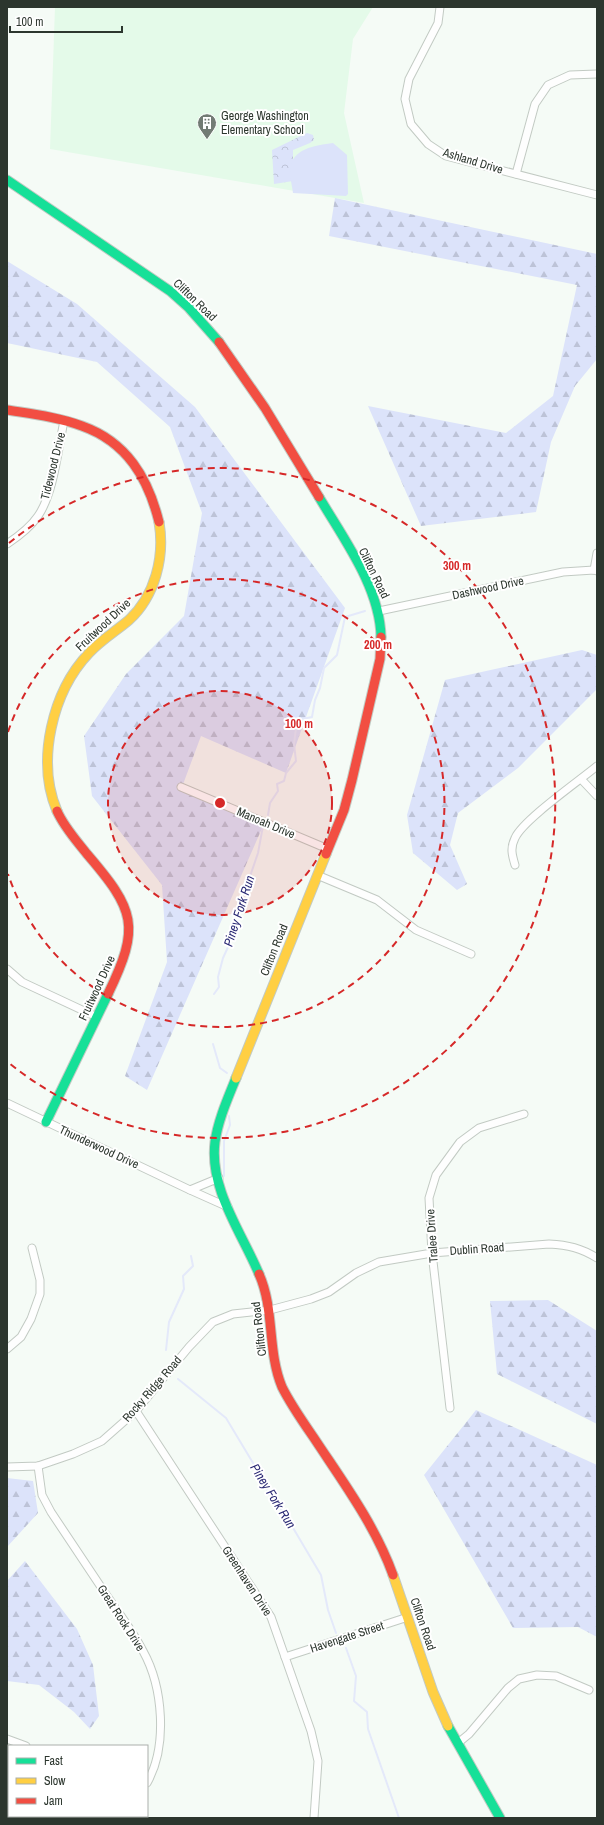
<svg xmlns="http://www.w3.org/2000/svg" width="604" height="1825" font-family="'Archivo Narrow',sans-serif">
	<defs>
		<pattern id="forest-firs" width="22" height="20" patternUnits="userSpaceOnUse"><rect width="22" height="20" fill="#dce3fa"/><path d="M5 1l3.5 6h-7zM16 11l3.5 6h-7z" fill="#bdc3d7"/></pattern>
		<pattern id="park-crowns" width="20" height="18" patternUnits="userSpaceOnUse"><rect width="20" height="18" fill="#dce3fa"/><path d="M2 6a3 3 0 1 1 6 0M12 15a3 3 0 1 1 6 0" fill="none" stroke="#bdc3d7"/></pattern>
	</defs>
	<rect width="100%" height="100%" fill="#f5fbf6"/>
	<path fill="#e4fae9" d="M55 7H373L353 39 344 113 364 203 50 149Z"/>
	<g fill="url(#forest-firs)">
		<path d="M335 198 597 254V359L575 386 551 442 536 512 421 526 368 406 506 433 553 396 577 285 329 236Z"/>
		<path d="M7 261 77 304 195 407 345 608 286 773 201 736 182 787 263 826 147 1090 125 1076 167 962 162 885 92 796 84 736 126 674 184 616 202 513 170 427 97 362 7 343Z"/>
		<path d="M582 650 597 655V689L518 768 458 813 450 845 467 884 457 890 413 853 407 815 445 680Z"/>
		<path d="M548 1300 597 1331V1424L497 1374 490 1301Z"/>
		<path d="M476 1410 597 1465V1637L578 1627 513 1628 424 1475Z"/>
		<path d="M7 1478 33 1481 38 1513 7 1547Z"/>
		<path d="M25 1561 77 1629 93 1665 99 1716 90 1729 74 1712 39 1685 7 1681V1581Z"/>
		<path d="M7 1793H9V1816H39L41 1818H7Z"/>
	</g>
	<path fill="url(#park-crowns)" d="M307 133 313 135 314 140 310 143 293 150V181L274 184 272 150Z"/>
	<path fill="#dce3fa" d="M333 143 347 155 348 194 346 196 293 193C292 186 290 178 290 171 290 149 316 145 333 143Z"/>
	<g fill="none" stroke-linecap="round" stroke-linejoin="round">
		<g stroke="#e4e9fa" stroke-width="2">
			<path d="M268 815 270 803 278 791 277 784 284 781 286 773 296 761 294 744 297 720 312 717 315 700 320 688 324 668 337 655 345 617 365 611"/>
			<path d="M214 994 219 987 218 977 223 958 234 934 235 920 258 853 263 826"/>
			<path d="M213 1044 220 1068 227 1073"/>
			<path d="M224 1176V1141L230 1125 229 1116"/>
			<path d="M166 1350 169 1322 184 1289 183 1276 193 1266 191 1256"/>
			<path d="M178 1379 226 1418 256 1468 272 1500 283 1511 321 1575 328 1610 336 1633"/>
			<path d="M346 1648 356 1676 354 1701 367 1712 368 1729 399 1818"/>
		</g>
		<g stroke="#c2cac3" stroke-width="9">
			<g id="street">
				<path d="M440 7 438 23 409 79 405 99 411 124 428 144 446 156 597 195"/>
				<path d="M516 174 535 104 548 85 570 75 597 74"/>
				<path d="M7 544C19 536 30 528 38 516 54 493 58 449 64 421"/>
				<path d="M594 570 597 553"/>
				<path d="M379 611 563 572 594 570 597 571"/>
				<path d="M581 779 597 796"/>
				<path d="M181 787 328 849"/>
				<path d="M515 865C512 855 510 848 515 838 523 820 579 781 597 766"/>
				<path d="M317 875 377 900 416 930 471 954"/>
				<path d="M7 969 22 982 97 1017"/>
				<path d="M7 1103 190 1190 219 1178"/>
				<path d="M190 1190 228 1207"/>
				<path d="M7 1349 21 1337 31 1319 40 1294V1280L32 1248"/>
				<path d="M450 1408 432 1253 429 1198 436 1175 460 1142 479 1128 524 1114"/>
				<path d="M136 1411 271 1617 311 1731 318 1761 314 1818"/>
				<path d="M38 1466 42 1495 51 1512C69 1539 87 1566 105 1593 118 1612 133 1631 143 1651 163 1687 168 1746 147 1783"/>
				<path d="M7 1467 38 1466 73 1454 102 1441 136 1411 189 1347 213 1322 233 1314 270 1310 311 1299 329 1292 356 1273 379 1262 432 1253 549 1244C568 1245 581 1248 597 1258"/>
				<path d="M285 1657 408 1617"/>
				<path d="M7 1739 26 1746"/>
				<path d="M458 1743 469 1734 508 1688 519 1679 537 1675 556 1676 589 1690"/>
				<path d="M95 1816 97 1818"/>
				<path d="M123 1818 124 1816"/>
			</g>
		</g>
		<g stroke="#c2cac3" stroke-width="11">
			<g id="fast">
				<path d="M7 180 170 291 189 308 219 342"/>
				<path d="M319 497C343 538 380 587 381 637"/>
				<path d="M236 1078C228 1098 218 1120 215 1142 209 1189 242 1233 259 1274"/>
				<path d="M46 1122 108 994"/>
				<path d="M448 1726 500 1818"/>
			</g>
		</g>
		<g stroke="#c2cac3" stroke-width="11">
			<g id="slow">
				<path d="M57 811C36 761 52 692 89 653 101 640 116 631 129 620 155 596 165 557 159 522"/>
				<path d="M236 1078 326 854"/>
				<path d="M393 1575 433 1692 448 1726"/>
			</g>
		</g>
		<g stroke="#c2cac3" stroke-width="11">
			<g id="jam">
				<path d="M219 342 265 408 319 497"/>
				<path d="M7 410C32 414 58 417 82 426 127 442 148 478 159 522"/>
				<path d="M57 811C64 827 76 840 87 854 135 910 141 926 108 994"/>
				<path d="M326 854 344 810 352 780 380 659 381 637"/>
				<path d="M259 1274C275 1310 267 1351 282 1387 291 1405 303 1422 314 1438 343 1482 375 1525 393 1575"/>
			</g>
		</g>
		<use href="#street" stroke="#fefefe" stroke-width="7"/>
		<use href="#fast" stroke="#16e098" stroke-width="9"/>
		<use href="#slow" stroke="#ffcf43" stroke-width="9"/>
		<use href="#jam" stroke="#f24e42" stroke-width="9"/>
	</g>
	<circle cx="220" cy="803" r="112" fill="#d62828" fill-opacity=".12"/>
	<g fill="none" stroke="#d62828" stroke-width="2" stroke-dasharray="7 5">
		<circle cx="220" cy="803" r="112"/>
		<path d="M8 732A224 224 0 1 1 8 874"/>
		<path d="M9 543A335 335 0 1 1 9 1063"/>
	</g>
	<defs>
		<g id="building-pin" transform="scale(1)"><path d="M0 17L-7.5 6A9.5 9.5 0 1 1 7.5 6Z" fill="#727b74" stroke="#fff"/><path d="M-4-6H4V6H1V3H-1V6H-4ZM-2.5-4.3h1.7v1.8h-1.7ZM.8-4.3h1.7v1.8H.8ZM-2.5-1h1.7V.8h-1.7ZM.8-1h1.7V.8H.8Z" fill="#fff"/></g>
	</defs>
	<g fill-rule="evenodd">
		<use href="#building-pin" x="207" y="123"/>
	</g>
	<g text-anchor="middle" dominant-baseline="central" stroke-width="4" stroke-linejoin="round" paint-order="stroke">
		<g font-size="12" fill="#2c362e" stroke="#fff" text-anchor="start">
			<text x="221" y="116">George Washington<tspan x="221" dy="14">Elementary School</tspan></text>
		</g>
		<g font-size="12" fill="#2c362e" stroke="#fff">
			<text transform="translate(473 161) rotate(17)">Ashland Drive</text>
			<text transform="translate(195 300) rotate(44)">Clifton Road</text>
			<text transform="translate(53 466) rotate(-76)">Tidewood Drive</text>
			<text transform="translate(374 573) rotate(64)">Clifton Road</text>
			<text transform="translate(488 588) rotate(-12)">Dashwood Drive</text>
			<text transform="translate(103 625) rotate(-43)">Fruitwood Drive</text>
			<text transform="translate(266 823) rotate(23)">Manoah Drive</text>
			<text transform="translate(274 950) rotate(-68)">Clifton Road</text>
			<text transform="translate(97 988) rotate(-65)">Fruitwood Drive</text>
			<text transform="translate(99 1147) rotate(25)">Thunderwood Drive</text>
			<text transform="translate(432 1236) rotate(-94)">Tralee Drive</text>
			<text transform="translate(477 1249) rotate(-4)">Dublin Road</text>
			<text transform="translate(259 1329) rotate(-97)">Clifton Road</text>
			<text transform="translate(152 1389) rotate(-49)">Rocky Ridge Road</text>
			<text transform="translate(247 1581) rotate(57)">Greenhaven Drive</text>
			<text transform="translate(121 1618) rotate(57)">Great Rock Drive</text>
			<text transform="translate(423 1624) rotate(71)">Clifton Road</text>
			<text transform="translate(347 1637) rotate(-18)">Havengate Street</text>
		</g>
		<g font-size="13" font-style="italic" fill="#2b2a75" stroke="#fff">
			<text transform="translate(239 911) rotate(-72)">Piney Fork Run</text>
			<text transform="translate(273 1496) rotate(58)">Piney Fork Run</text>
		</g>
	</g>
	<circle cx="220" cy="803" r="6" fill="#d62828" stroke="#fff" stroke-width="2"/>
	<g font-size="12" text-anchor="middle" font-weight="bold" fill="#d62828" stroke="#fff" stroke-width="4" stroke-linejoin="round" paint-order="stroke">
		<text x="457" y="570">300 m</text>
		<text x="378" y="649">200 m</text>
		<text x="299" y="728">100 m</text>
	</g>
	<rect width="604" height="1825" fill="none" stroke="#2c362e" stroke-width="16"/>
	<rect x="8" y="1745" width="140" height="72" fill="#ffffff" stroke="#abafab"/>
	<rect x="16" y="1758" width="20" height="6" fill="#16e098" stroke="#abafab"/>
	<text x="44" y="1765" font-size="12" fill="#2c362e">Fast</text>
	<rect x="16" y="1778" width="20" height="6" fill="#ffcf43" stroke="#abafab"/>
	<text x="44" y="1785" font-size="12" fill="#2c362e">Slow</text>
	<rect x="16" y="1798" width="20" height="6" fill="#f24e42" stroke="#abafab"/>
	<text x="44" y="1805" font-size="12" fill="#2c362e">Jam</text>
	<path d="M10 26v6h112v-6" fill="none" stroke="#2c362e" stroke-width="2"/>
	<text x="16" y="26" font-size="12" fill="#2c362e" stroke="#ffffff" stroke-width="3" paint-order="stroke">100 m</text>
</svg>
